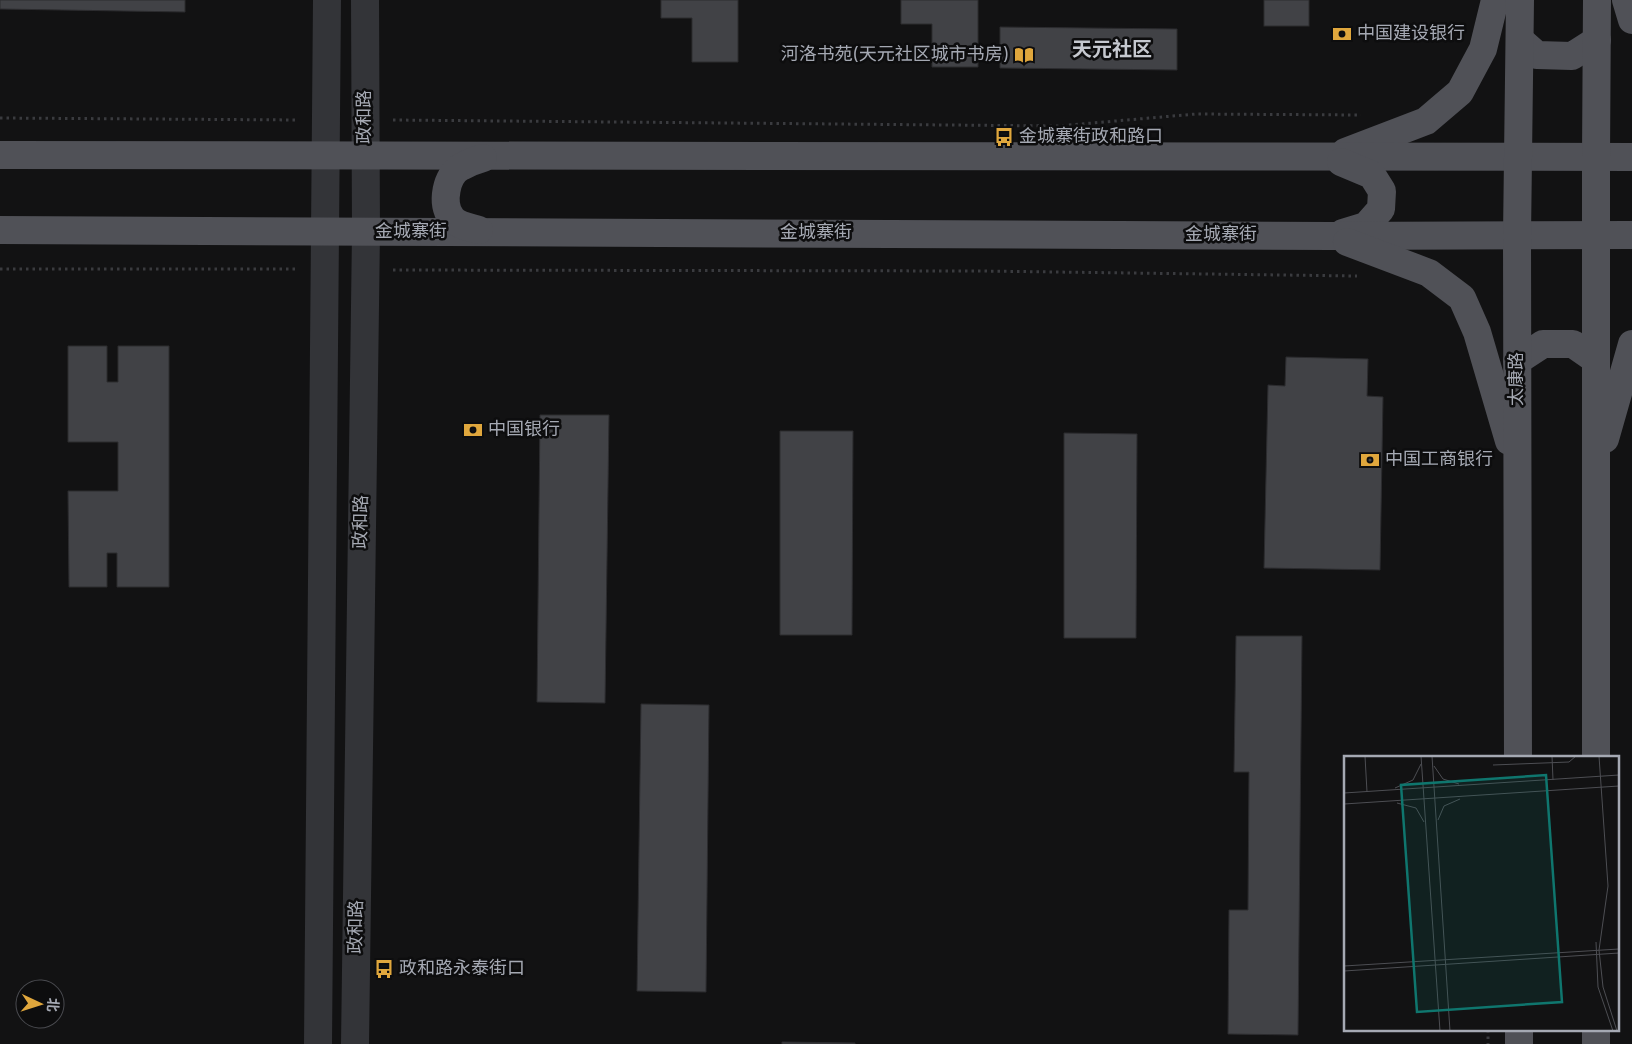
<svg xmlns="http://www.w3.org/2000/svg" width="1632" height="1044" font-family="Overpass,'Noto Sans SC',sans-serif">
	<rect width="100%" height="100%" fill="#121213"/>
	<g fill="#414246" stroke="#2c2c2f">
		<path d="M0 0H185V12L0 9Z"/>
		<path d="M661 0H738V62H692V18H661Z"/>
		<path d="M901 0H978V67H932V24H901Z"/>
		<rect x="1264" y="0" width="45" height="26"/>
		<path d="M1000 27 1177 29V70L1000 68Z"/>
		<path d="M68 346H107V382H118V346H169V587H117V553H107V587H69L68 491H118V442H68Z"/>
		<path d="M1286 357 1368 359 1367 396 1383 397 1380 570 1264 568 1268 385 1285 386Z"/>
		<path d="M540 415H609L605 703 537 702Z"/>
		<path d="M780 431H853L852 635H780Z"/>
		<path d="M1064 433 1137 434 1136 638H1064Z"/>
		<path d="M1236 636H1302L1298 1035 1228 1034 1229 910H1248L1249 772H1234Z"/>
		<path d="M641 704 709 705 706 992 637 991Z"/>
		<path d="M782 1042 855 1043V1044H782Z"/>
	</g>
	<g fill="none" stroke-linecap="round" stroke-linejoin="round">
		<g stroke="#3a3b3f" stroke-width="3" stroke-dasharray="2.5 4" stroke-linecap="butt">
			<path d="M0 118 299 120"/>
			<path d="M393 120 1058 126 1196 114 1361 115"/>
			<path d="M0 269H299"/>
			<path d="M393 270 980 271 1357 276"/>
			<path d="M1488 1030V1044"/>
		</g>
		<g stroke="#333438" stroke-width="28">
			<path d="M318 1044 327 0"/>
			<path d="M355 1044 366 232 365 0"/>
		</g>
		<g stroke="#505157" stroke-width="28">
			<path d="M1626 0 1632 20"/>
			<path d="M1520 40 1537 55 1572 56 1597 40"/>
			<path d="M1345 152 1426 121 1460 92 1483 49 1495 0"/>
			<path d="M0 155 1632 157"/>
			<path d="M1341 162 1372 175 1382 191 1381 209 1366 226 1343 233"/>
			<path d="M0 230 1331 236 1632 235"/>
			<path d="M479 230C470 227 457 226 451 217 441 203 446 175 461 167 468 163 476 160 483 158"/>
			<path d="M1347 242 1429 273 1462 298 1477 332 1509 441"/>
			<path d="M1517 361 1543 344H1573L1596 360"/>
			<path d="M1605 439 1632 344"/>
			<path d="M1518 758 1517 236 1520 0"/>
			<path d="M1596 758V157L1597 0"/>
			<path d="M1519 1030V1044"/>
			<path d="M1596 1044V1030"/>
		</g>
	</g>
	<defs>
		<g id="bank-bare" transform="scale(1.5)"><path d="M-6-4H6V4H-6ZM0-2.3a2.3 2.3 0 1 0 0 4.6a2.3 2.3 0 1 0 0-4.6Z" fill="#e0a73d" stroke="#0d0d0e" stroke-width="2.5" paint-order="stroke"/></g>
		<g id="library-bare" transform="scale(1.5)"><path d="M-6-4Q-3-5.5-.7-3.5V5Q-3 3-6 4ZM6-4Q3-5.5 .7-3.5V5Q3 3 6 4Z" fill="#e0a73d" stroke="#0d0d0e" stroke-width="2.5" paint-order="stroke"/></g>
		<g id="bus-bare" transform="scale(1.5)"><path d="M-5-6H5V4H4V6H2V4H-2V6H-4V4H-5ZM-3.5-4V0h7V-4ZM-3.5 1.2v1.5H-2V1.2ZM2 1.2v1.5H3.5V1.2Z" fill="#e0a73d" stroke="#0d0d0e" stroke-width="2.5" paint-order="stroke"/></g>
	</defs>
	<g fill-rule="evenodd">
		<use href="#bank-bare" x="1342" y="34"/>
		<use href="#library-bare" x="1024" y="55"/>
		<use href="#bus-bare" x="1004" y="137"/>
		<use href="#bank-bare" x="473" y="430"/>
		<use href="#bank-bare" x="1370" y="460"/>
		<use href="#bus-bare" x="384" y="969"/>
	</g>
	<g text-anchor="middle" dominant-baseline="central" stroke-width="5" stroke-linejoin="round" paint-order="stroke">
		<g font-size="18" fill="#a5a9b3" stroke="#0d0d0e" text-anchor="start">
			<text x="1357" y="34">中国建设银行</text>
			<text x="1009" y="55" text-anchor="end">河洛书苑(天元社区城市书房)</text>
			<text x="1019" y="137">金城寨街政和路口</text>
			<text x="488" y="430">中国银行</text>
			<text x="1385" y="460">中国工商银行</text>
			<text x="399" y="969">政和路永泰街口</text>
		</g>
		<g font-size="18" fill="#a5a9b3" stroke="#0d0d0e">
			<text transform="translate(365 117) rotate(-90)">政和路</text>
			<text x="411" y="232">金城寨街</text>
			<text x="816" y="233">金城寨街</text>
			<text x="1221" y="235">金城寨街</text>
			<text transform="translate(1517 379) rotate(-90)">太康路</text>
			<text transform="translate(362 522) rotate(-89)">政和路</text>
			<text transform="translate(357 927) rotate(-89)">政和路</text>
		</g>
		<g font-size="20" font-weight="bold" fill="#c5c8cf" stroke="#0d0d0e">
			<text x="1112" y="51">天元社区</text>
		</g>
	</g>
	<g transform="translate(1344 756)">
		<rect width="275" height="275" fill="#121213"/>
		<path fill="none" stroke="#4d4e53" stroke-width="1" d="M21 0 23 36M77 0 96 275M88 0 106 275M208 0 209 24M255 0 264 130 255 194 259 231 273 275M149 9 225 6 232 0M90 10 99 23 115 28M51 32 69 24 77 8M0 37 275 19M53 47 72 52 80 66M0 48 275 30M94 64 100 50 116 43M252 186 254 231 269 275M0 210 275 193M0 215 275 197"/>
		<path fill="#0f766e" fill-opacity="0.15" stroke="#0f766e" stroke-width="2.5" d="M202 19 218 246 73 256 57 29Z"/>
		<rect width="275" height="275" fill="none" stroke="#a5a9b3" stroke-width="2.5"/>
	</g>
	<g transform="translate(40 1004) rotate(94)"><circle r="24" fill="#0d0d0e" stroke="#4a4b50"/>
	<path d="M0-4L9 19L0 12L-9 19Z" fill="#e0a73d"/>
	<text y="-8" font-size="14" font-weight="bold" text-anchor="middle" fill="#a5a9b3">北</text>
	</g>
</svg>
